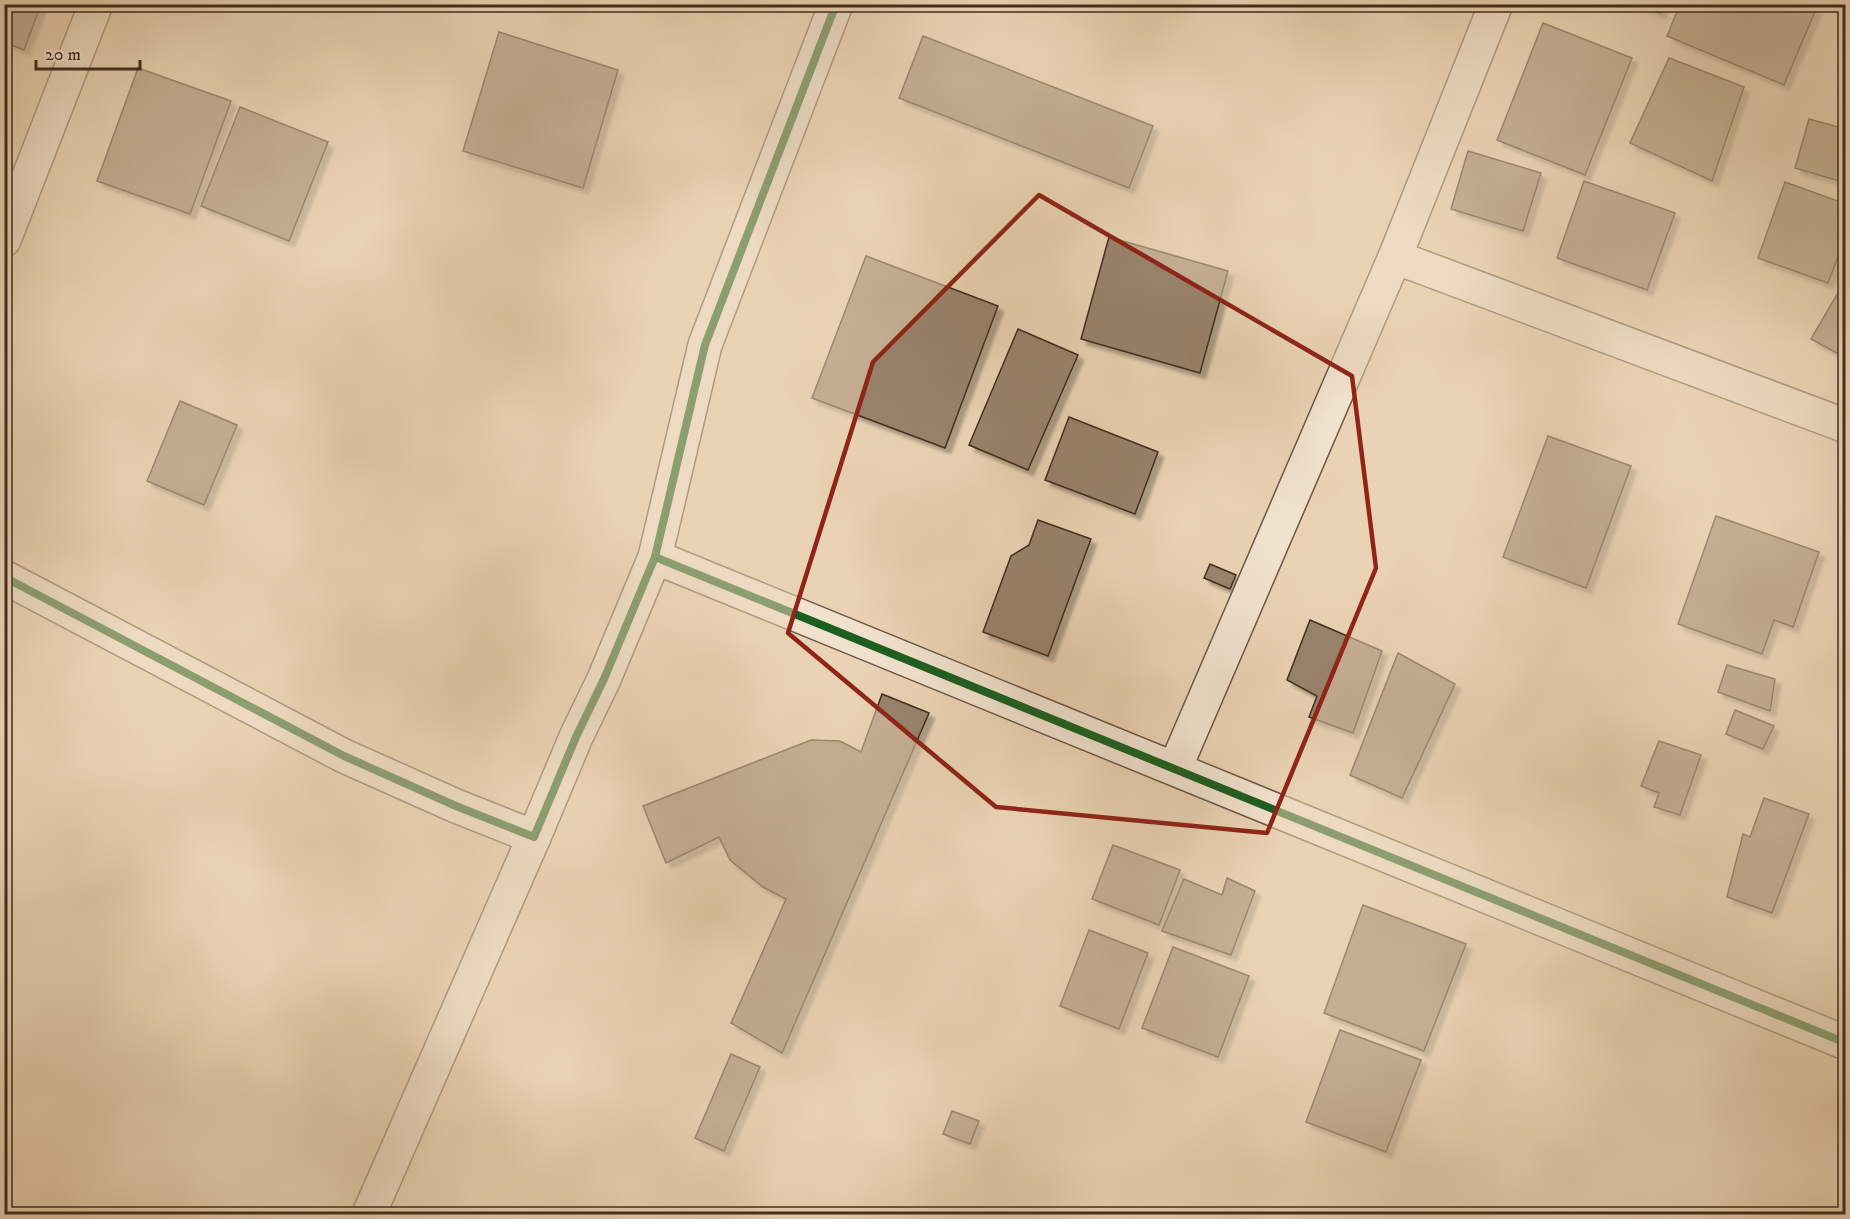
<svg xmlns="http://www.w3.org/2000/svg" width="1850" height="1219" font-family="'IM FELL DW Pica',serif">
	<defs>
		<filter id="shadow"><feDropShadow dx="5.5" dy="5.5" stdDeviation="1.5" flood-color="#0004"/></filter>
	</defs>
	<rect width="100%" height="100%" fill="#ead3b4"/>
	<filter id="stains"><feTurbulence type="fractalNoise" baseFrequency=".00333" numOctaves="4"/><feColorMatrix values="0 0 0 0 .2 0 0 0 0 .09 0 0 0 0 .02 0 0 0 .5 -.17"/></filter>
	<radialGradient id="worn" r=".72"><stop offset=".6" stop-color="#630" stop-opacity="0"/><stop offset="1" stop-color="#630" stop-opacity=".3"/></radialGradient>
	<g fill="#99836c" stroke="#422d1d" stroke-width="1.5" filter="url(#shadow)">
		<path d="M4 4H41L24 50 4 42Z"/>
		<path d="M1638 4H1663L1660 13Z"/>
		<path d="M1680 4H1804L1816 9 1784 85 1667 36Z"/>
		<path d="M1543 23 1632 58 1585 175 1497 140Z"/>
		<path d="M499 32 618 70 583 188 463 151Z"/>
		<path d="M923 36 1153 126 1129 188 899 98Z"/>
		<path d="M1669 58 1744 87 1712 181 1630 143Z"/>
		<path d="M138 68 231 101 190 214 97 181Z"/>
		<path d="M240 107 328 142 289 241 201 206Z"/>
		<path d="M1809 119 1846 129V183L1795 168Z"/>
		<path d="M1468 151 1541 173 1523 231 1451 209Z"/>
		<path d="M1584 181 1675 213 1647 290 1557 258Z"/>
		<path d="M1785 182 1846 204V236L1828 283 1758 258Z"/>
		<path d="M1109 237 1228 271 1200 373 1081 339Z"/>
		<path d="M866 256 998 306 945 448 812 398Z"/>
		<path d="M1846 279V358L1811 339Z"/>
		<path d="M1018 329 1078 355 1028 470 969 445Z"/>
		<path d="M180 401 237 425 204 505 147 481Z"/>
		<path d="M1069 417 1158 452 1135 514 1045 480Z"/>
		<path d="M1548 436 1631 466 1586 588 1503 557Z"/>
		<path d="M1716 516 1819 552 1793 627 1774 620 1762 654 1678 624Z"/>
		<path d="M1038 520 1091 539 1048 656 983 632 1011 556 1029 545Z"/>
		<path d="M1210 564 1236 575 1230 589 1204 578Z"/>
		<path d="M1310 620 1382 651 1353 733 1309 717 1317 696 1287 680Z"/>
		<path d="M1398 653 1455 684 1402 798 1350 775Z"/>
		<path d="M1727 665 1775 679 1770 711 1718 692Z"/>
		<path d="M882 694 929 713 782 1053 731 1023 786 899 763 887 730 860 719 837 666 863 643 806 811 740 840 741 861 752Z"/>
		<path d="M1735 710 1774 726 1763 749 1726 734Z"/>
		<path d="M1659 741 1701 755 1680 815 1654 807 1659 793 1641 786Z"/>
		<path d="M1846 773V799L1839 797Z"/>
		<path d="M1764 798 1809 814 1772 913 1727 897 1743 834 1750 837Z"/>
		<path d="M1113 845 1180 870 1159 925 1092 899Z"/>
		<path d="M1227 878 1255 891 1231 955 1162 931 1184 879 1222 895Z"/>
		<path d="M1363 905 1466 944 1424 1051 1324 1013Z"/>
		<path d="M1089 930 1148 953 1119 1029 1060 1006Z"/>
		<path d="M1173 947 1249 976 1218 1057 1142 1028Z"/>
		<path d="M1340 1030 1421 1060 1386 1152 1306 1122Z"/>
		<path d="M731 1054 760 1067 724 1151 695 1138Z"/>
		<path d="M952 1111 979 1121 970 1144 943 1134Z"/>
	</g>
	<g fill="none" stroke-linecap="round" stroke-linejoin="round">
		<g stroke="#6c5643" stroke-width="36">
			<g id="minor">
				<path d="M4 240 96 4"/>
				<path d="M1395 257 1846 426"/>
				<path d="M655 557 1846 1043"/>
				<path d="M4 577 344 756 456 806 534 837 576 737 604 679 655 557 705 345 836 4"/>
				<path d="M1175 768 1395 257 1496 4"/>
				<path d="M369 1214 534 837"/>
			</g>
		</g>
		<use href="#minor" stroke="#f1e2ce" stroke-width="33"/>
		<g stroke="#f1e2ce" stroke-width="11">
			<g id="cycleway">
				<path d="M655 557 1846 1043"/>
				<path d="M4 577 344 756 456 806 534 837 576 737 604 679 655 557 705 345 836 4"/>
			</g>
		</g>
		<use href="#cycleway" stroke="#1b5e20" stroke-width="8"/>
	</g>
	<path d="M0 0H1850V1219H0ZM1039 195 1352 376 1376 568 1267 833 996 807 788 633 873 362Z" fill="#ead3b4" fill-opacity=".55" fill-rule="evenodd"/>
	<path fill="none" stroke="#8f2418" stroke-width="4.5" stroke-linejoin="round" d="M1039 195 1352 376 1376 568 1267 833 996 807 788 633 873 362Z"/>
	<rect width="1850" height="1219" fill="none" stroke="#ead3b4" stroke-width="24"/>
	<rect x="6" y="6" width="1838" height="1207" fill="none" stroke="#422d1d" stroke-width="3"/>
	<rect x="12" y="12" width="1826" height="1195" fill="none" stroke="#422d1d" stroke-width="1.5"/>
	<path d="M36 60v9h104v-9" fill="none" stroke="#422d1d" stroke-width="3"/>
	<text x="45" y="60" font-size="18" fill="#422d1d" stroke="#f1e2ce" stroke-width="4.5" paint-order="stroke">20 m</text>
	<rect width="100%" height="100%" filter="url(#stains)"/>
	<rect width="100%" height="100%" fill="url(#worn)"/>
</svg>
